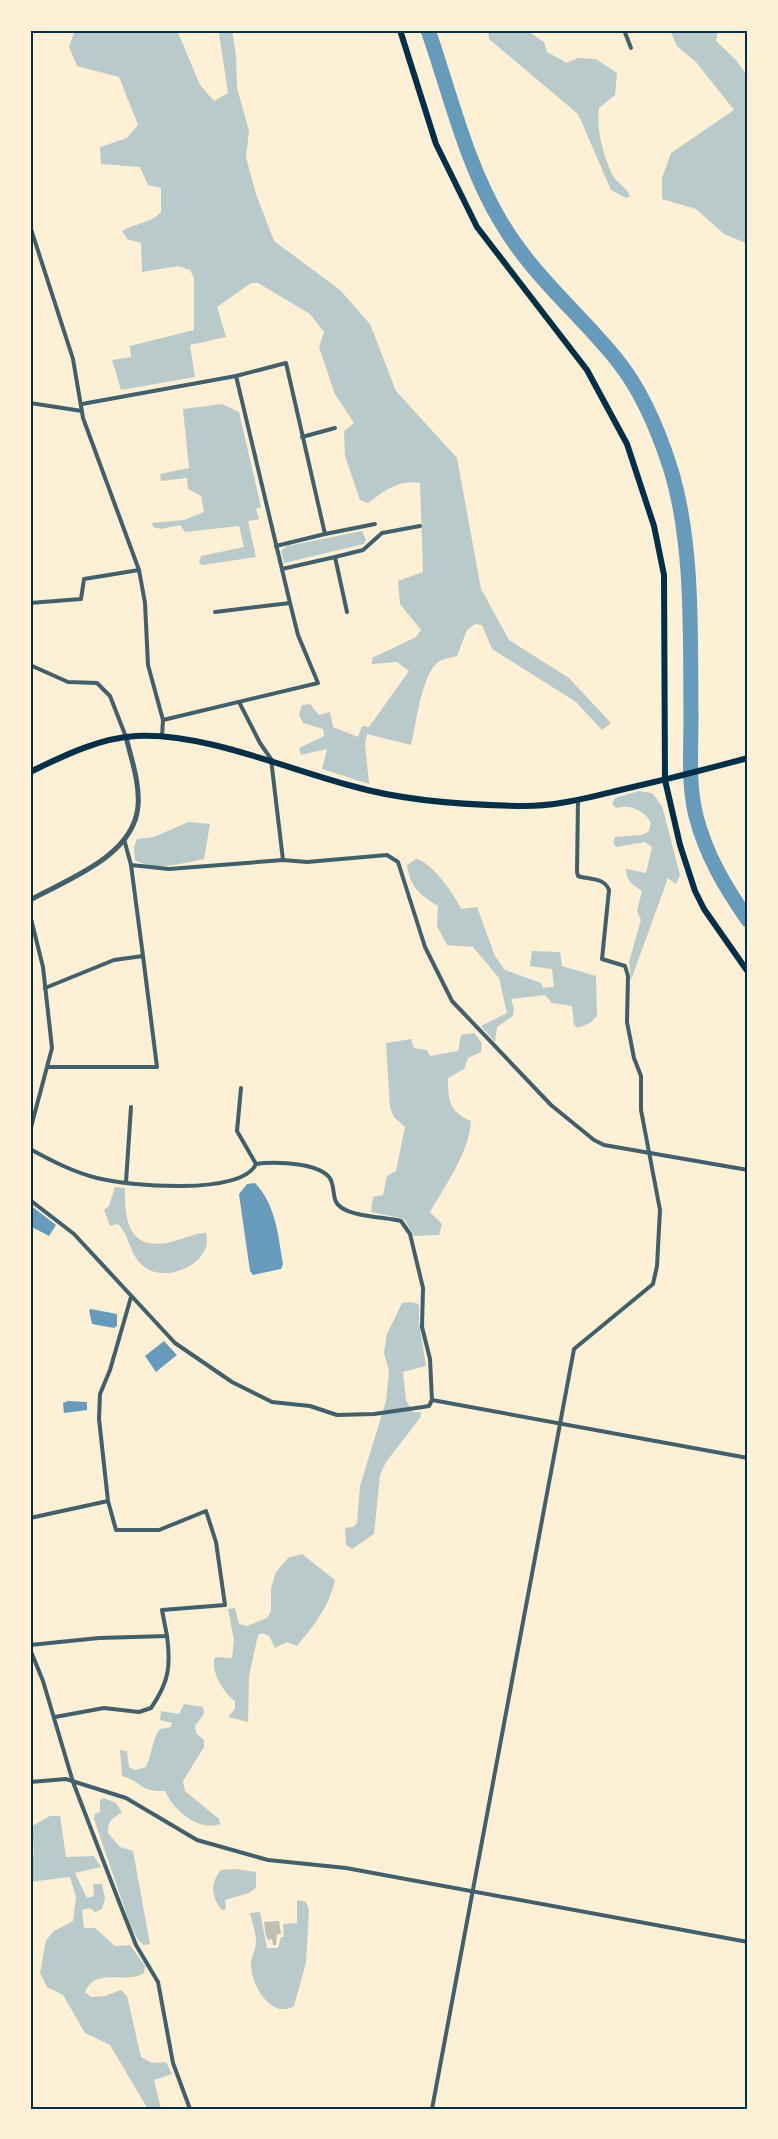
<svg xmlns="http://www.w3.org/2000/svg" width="778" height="2139" font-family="'Space Grotesk',sans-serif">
	<rect width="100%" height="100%" fill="#fdf0d5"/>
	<g fill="#b9caca">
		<path d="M75 30H177L200 85 214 101 228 93 219 33 216 30H232L236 55 237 88 249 131 246 157 256 194 274 241 340 290 370 324 396 391 457 458 481 589 509 640 569 678 611 723 602 730 576 702 492 649 482 625 475 624 467 630 457 656C449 658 440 659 435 665 421 681 416 724 411 745L367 734 365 744 369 784 322 769 327 749 301 755 299 748 324 736 323 729 303 723 299 715 302 705 310 704 319 715 330 712 333 727 358 737 362 726 369 727 409 671 397 662 372 664V658L416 637 421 630 400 604 398 581 423 572 420 483C398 479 386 490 368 503L360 500 345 456 344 431 354 423 335 394 319 347 324 332 310 314 258 283H251L217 307 226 337 190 345 195 377 121 390 112 360 131 357 130 346 194 330V278L190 270 178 266 142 272 141 243 127 239 122 231C135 223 150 224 161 212V188L148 185 140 167 101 164 100 147 127 138 138 125 119 77 77 66 69 47Z"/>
		<path d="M488 30H526L544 42 547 52 567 63 578 58 596 59 617 73 615 95 599 108C596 128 603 155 612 174 616 183 626 186 630 196L626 198 611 190 578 114 489 39Z"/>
		<path d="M670 30H718L716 41 736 60 748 77V244L724 234 696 209 662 199V178L671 153 734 110 696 62 677 46Z"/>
		<path d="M222 404 239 412 261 507 256 509 259 519 248 521 256 557 203 565 199 563 201 556 244 547 239 526 185 532 180 525 161 529 153 527 152 523 184 520 204 512 201 496 188 489 187 478 161 481 160 474 189 468 183 409Z"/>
		<path d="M362 531 366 540 364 544 284 563 281 551 287 546Z"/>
		<path d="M639 791 652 793 662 806 680 875 676 884 668 878 631 980 629 962 641 920 637 911 642 891C633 885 626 881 626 869L646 873 652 847 645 842 616 847 613 843 615 837 642 835 649 831 651 823C644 810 630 804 616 808L612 804 615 798Z"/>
		<path d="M188 822 210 824 204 859C183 863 155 872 135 860L134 847 137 839 154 837Z"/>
		<path d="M416 859C431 861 455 895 461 909L477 907 495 956 505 970 541 983 543 988 554 987 552 969 530 966 532 951 560 952 562 966 596 976 597 1016 590 1023 578 1028 574 1025 572 1006 552 1003 545 995 511 999 514 1009 513 1016 497 1027 495 1042 481 1026 507 1013 499 978 473 947 447 945 437 926 438 906C420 895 410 887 407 865Z"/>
		<path d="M474 1033 482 1043 481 1052 468 1058 464 1069 448 1078C448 1100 449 1112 471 1121 469 1153 446 1184 430 1212L442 1224 439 1235 414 1236 404 1219 371 1212 373 1197 383 1195 387 1176 396 1171 405 1127 394 1117 390 1108 386 1043 411 1039 414 1048 427 1050 430 1056 458 1051 461 1035Z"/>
		<path d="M115 1187 125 1188C124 1225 131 1253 175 1241 185 1238 196 1233 206 1233 214 1263 168 1283 146 1268 129 1257 131 1237 118 1224L110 1226 104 1210 109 1206Z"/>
		<path d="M410 1302 419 1304V1322L426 1366 403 1372 406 1400 413 1412H421L420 1418 386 1462 380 1475 374 1534 352 1549 346 1545 345 1528 353 1527 357 1523 360 1486 386 1401 389 1371 384 1353 387 1334 402 1303Z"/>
		<path d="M302 1554 335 1580C329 1607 314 1625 297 1646L287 1642 275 1648 269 1636 262 1633 258 1635 249 1676 248 1722 228 1717 235 1709V1701C223 1692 210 1671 215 1657L232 1658 234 1640 228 1609 235 1608 239 1624 247 1626 267 1618 271 1611V1588L276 1572 288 1558Z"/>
		<path d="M184 1704 203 1707 204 1714 195 1726 196 1733 204 1740V1747L183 1781 185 1791 219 1819 220 1824C199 1832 173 1810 165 1791 139 1792 143 1782 122 1776L120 1750 127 1751 129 1767 135 1770 146 1767C152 1755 152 1739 160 1729L171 1727 172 1723 160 1720 161 1711 179 1714Z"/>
		<path d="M104 1798 116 1803 122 1812C113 1818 107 1821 108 1833L120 1847 133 1851 150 1944 144 1945 138 1940 130 1924 94 1819 95 1814 100 1812V1800Z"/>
		<path d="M50 1816H60L66 1857 94 1856 101 1867 75 1873 87 1898 94 1896 93 1884H102L105 1899 102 1909 95 1912 90 1908 82 1910 84 1928H95L115 1946 130 1945 145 1966 144 1973C126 1985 96 1966 85 1992L91 1997 105 1996 121 1990 127 1996 141 2057 152 2063 166 2062 172 2074 154 2080 161 2109H148L110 2045 85 2033 63 1995 47 1987 40 1973 46 1940 54 1931 73 1921 76 1897 70 1877 30 1882V1855H34L32 1826Z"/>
		<path d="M235 1869 256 1872V1888L249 1893 225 1900 226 1909 222 1910C211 1897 210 1883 221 1870Z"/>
		<path d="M297 1900 306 1902 309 1910 306 1963 294 2006C272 2020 251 1985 251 1965 251 1957 256 1949 256 1942 256 1933 252 1922 250 1913L260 1912 267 1948H278L281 1937H284L283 1924 297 1923Z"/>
	</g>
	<g fill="#669bbc">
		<path d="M255 1183C276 1205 278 1235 283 1264L281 1269 253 1275 250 1271 239 1194 247 1184Z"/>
		<path d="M30 1205 56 1225 49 1236 30 1226Z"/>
		<path d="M91 1309 117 1314V1326L114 1328 92 1324 89 1310Z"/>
		<path d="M164 1341 177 1355 156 1372 145 1356Z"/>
		<path d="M68 1401 87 1402V1410L64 1413 63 1403Z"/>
	</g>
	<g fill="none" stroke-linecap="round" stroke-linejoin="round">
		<path stroke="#669bbc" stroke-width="15" d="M428 30C450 93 466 164 501 222 532 275 579 313 617 360 642 391 659 432 671 470 694 546 690 638 691 718 691 749 688 785 696 816 706 855 725 887 748 920"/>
	</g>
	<path fill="#bec0b2" d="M279 1921 281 1934H277L276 1945H273L272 1939 268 1940 266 1936 264 1922Z"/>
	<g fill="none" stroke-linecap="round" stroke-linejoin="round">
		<g stroke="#3f606c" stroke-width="4">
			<path d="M624 30 631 48"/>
			<path d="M30 226 73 359 83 418 139 570 145 603 148 665 163 720 162 736"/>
			<path d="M30 403 82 411"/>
			<path d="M82 404 236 376 286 363 325 534 276 546"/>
			<path d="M302 437 335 428"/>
			<path d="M325 534 375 524"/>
			<path d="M335 557 363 550 382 533 420 526"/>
			<path d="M282 569 335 557 347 612"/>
			<path d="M30 603 81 599 84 579 139 570"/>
			<path d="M215 612 290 603"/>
			<path d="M30 665 68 682 97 683 110 696 126 737"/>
			<path d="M239 702 260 743 271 759 283 860"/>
			<path d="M163 720 318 683 298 635 290 603 236 376"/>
			<path d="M124 839 131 865 169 869 283 860 307 862 387 855 398 862 425 947 452 1001 551 1105 594 1140 604 1145 748 1170"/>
			<path d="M131 865 143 956"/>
			<path d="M30 915 43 967 52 1048 30 1131"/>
			<path d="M45 988 114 960 143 956 157 1067H48"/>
			<path d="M241 1088 237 1131 256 1164"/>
			<path d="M30 1149C52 1161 73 1172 97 1178 127 1186 242 1196 256 1164 273 1161 327 1162 332 1183 335 1193 332 1202 342 1208 356 1217 384 1217 401 1221L410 1234 423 1288 422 1327 430 1359 432 1400 429 1406 423 1407 374 1414 337 1415 310 1406 272 1402 232 1382 175 1343 74 1234 30 1200"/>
			<path d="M126 1182 131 1107"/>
			<path d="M432 1400 748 1458"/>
			<path d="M30 1518 108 1501 99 1419 100 1394 110 1370 131 1297"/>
			<path d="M30 1645 99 1638 167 1636 162 1610 225 1605 216 1542 206 1511 159 1530H116L108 1501"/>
			<path d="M30 1649 43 1681 73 1782 121 1907 136 1945 158 1982 173 2063 190 2109"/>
			<path d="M55 1717 104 1708 139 1712 151 1708C169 1682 171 1666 167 1636"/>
			<path d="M30 1782 66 1779 126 1798 197 1840 268 1860 346 1868 748 1942"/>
			<path d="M432 2109 574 1349 653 1284 657 1266 660 1210 641 1110V1076L634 1058 627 1022 628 976 625 966 602 959 609 890C604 877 589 880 578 876L577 872 578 800"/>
		</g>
		<path stroke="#3f606c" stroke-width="5" d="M30 900C68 879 134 856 138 806 140 783 131 758 126 737"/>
		<path stroke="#003049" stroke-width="6" d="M665 780 680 845 695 891 704 909 748 972"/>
		<g stroke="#003049" stroke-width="6">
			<path d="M400 30 436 144 477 227 587 370 627 444 654 526 664 575 665 780"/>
			<path d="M30 772C63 756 99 738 136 736 202 732 287 769 352 786 404 801 463 805 518 806 552 807 583 799 616 791 660 781 704 770 748 758"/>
		</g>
	</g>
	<rect width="778" height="2139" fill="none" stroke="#fdf0d5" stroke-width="63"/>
	<rect x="32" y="32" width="714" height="2076" fill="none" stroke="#003049" stroke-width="2"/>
</svg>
